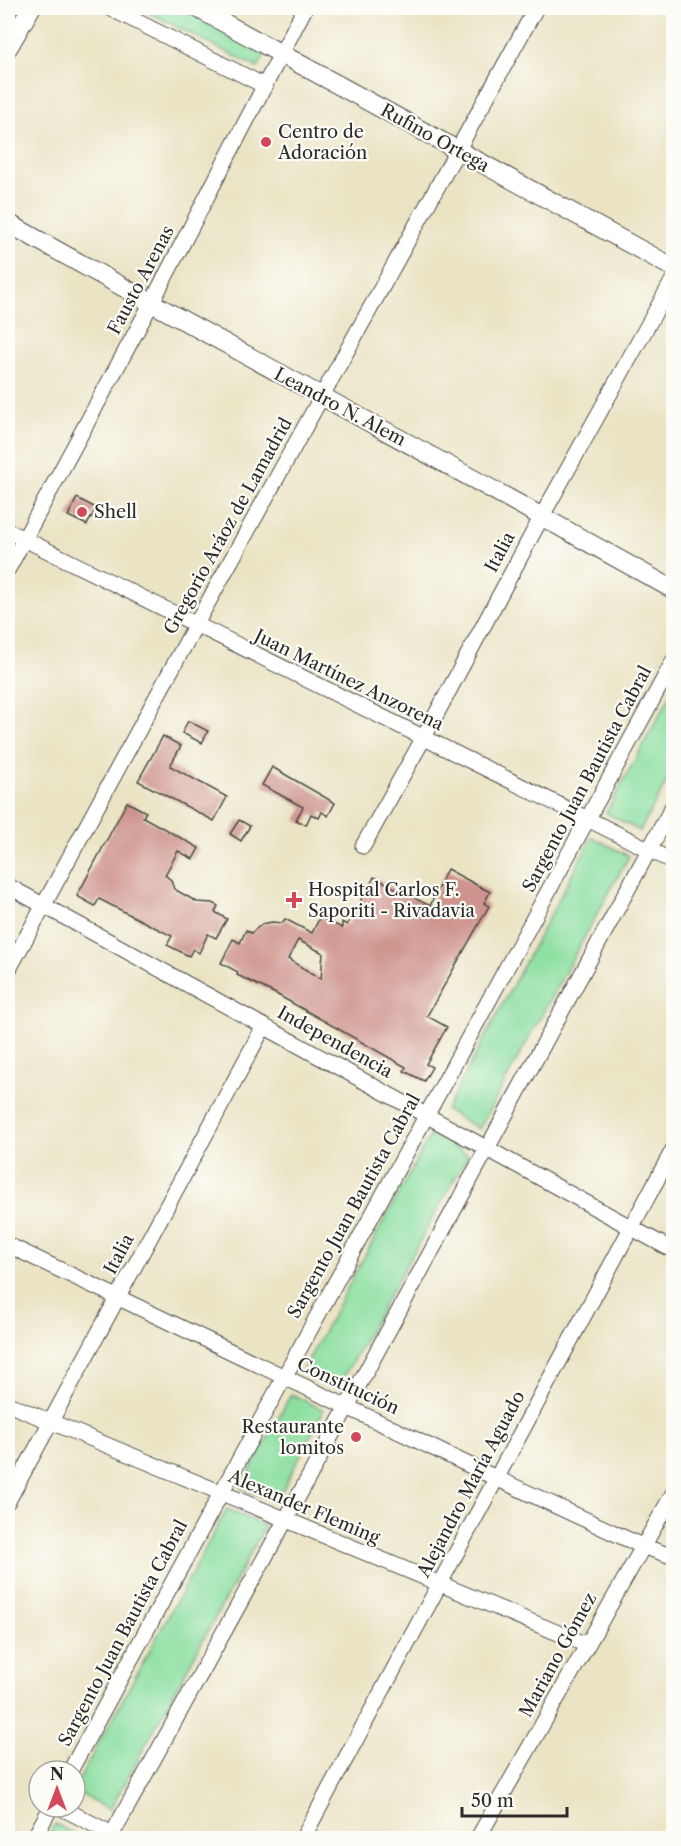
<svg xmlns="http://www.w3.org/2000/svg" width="681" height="1846" font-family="'Libre Caslon Text',serif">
	<rect width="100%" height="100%" fill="#fdfcf7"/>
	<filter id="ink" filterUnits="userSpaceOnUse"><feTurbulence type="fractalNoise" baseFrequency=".0167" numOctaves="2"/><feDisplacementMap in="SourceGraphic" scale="12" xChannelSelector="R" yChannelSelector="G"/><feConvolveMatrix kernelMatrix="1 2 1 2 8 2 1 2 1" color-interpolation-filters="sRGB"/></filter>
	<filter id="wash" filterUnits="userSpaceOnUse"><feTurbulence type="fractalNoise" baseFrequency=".008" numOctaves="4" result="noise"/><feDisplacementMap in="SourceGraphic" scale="24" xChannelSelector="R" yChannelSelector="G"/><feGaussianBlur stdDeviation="1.35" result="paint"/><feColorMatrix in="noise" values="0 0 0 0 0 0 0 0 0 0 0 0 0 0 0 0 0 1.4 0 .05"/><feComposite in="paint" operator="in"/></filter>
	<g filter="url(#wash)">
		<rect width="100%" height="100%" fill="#eae4c5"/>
		<g fill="#8cdfa1" stroke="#5c8566" stroke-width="1.5">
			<path d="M140 8H194L267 49 258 68Z"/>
			<path d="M673 690V770L640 831 606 813Z"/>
			<path d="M592 837 629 856 479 1129 446 1110Z"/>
			<path d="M431 1134 468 1155 339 1385 304 1368Z"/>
			<path d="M291 1394 324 1410 276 1502 241 1488Z"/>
			<path d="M227 1509 265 1526 110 1810 75 1791V1787Z"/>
			<path d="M55 1824 83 1838H47Z"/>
		</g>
		<g id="blocks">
			<g fill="#ce948d" fill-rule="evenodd">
				<path d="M77 498 96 508 87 525 68 516Z"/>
				<path d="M188 721 208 731 202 743 182 733Z"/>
				<path d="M163 736 181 746 170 766 227 797 214 821 138 781Z"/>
				<path d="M272 767 335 803 328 816 322 812 319 818 311 814 306 825 296 820 303 807 262 785Z"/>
				<path d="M127 802 146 812 143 817 199 848 193 859 178 851 165 875 171 880 174 889 197 902 213 903 218 906 215 912 227 919 216 938 208 934 199 953 193 949 189 956 167 945 172 936 99 899 95 906 77 896Z"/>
				<path d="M239 820 250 826 241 841 230 834Z"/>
				<path d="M447 869 490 892 484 903 489 906 427 1016 447 1027 426 1064 432 1067 424 1081 404 1071 406 1067 276 994 237 975 238 972 221 963 233 939 240 943 246 930 251 933 262 924 272 922 282 923 285 919 312 933 320 917 342 928V922L347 925 361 903 362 886 368 889 374 877 430 906ZM298 940 323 953 321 979 288 959Z"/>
			</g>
		</g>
	</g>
	<g filter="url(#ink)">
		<use href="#blocks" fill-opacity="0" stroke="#484742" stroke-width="1.5"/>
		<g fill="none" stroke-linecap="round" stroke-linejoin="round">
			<g stroke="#484742" stroke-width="17">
				<g id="minor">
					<path d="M110 8 265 86"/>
					<path d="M8 531 674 862"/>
					<path d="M8 569 151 304 305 8"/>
					<path d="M363 846 423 739 542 516 674 278"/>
					<path d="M8 886 674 1251"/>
					<path d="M8 971 195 626 536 8"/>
					<path d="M8 1245 496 1478 642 1546 674 1557"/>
					<path d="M8 1404 587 1645"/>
					<path d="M8 1501 264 1026"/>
					<path d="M70 1771 674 660"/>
					<path d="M60 1807 112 1834"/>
					<path d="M34 1838 51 1807"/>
					<path d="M110 1838 285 1521 674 804"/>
					<path d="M303 1838 674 1148"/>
					<path d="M478 1838 674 1492"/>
				</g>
			</g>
			<g stroke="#484742" stroke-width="20">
				<g id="tertiary">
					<path d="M197 8 674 268"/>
					<path d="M8 48 31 8"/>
					<path d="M8 223C228 347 453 466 674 590"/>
				</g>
			</g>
			<use href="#minor" stroke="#fff" stroke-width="15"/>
			<use href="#tertiary" stroke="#fff" stroke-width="18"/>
		</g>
	</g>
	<g fill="#d1495b" stroke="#fdfcf7" stroke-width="2">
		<circle cx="266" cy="142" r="6"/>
		<circle cx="82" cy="512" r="6"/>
		<path d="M291 891h6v6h6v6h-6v6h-6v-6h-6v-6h6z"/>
		<circle cx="356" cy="1437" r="6"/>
	</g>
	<g text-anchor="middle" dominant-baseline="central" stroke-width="4.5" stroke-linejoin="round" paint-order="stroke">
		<g font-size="18" fill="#2b2b2b" stroke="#fdfcf7" text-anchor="start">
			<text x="278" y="132">Centro de<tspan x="278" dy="21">Adoración</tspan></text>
			<text x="94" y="512">Shell</text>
			<text x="308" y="890">Hospital Carlos F.<tspan x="308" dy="21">Saporiti - Rivadavia</tspan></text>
			<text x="344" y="1427" text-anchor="end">Restaurante<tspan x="344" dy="21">lomitos</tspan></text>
		</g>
		<g font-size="18" fill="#2b2b2b" stroke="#fdfcf7">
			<text transform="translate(435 138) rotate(29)">Rufino Ortega</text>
			<text transform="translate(141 280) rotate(-62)">Fausto Arenas</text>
			<text transform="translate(340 407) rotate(28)">Leandro N. Alem</text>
			<text transform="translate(228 526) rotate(-61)">Gregorio Aráoz de Lamadrid</text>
			<text transform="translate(500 552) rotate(-62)">Italia</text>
			<text transform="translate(349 680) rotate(26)">Juan Martínez Anzorena</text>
			<text transform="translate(587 779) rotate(-62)">Sargento Juan Bautista Cabral</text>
			<text transform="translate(335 1042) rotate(29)">Independencia</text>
			<text transform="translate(354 1206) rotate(-61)">Sargento Juan Bautista Cabral</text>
			<text transform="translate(119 1254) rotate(-62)">Italia</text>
			<text transform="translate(348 1386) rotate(25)">Constitución</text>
			<text transform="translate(471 1484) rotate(-62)">Alejandro María Aguado</text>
			<text transform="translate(304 1507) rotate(23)">Alexander Fleming</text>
			<text transform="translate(123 1633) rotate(-62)">Sargento Juan Bautista Cabral</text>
			<text transform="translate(558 1655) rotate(-61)">Mariano Gómez</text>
		</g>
	</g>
	<rect width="681" height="1846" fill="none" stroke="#fdfcf7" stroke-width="30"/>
	<g transform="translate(57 1789)"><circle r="28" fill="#fdfcf7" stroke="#a9a8a5" stroke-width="1.5"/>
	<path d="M0-4.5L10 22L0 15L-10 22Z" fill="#d1495b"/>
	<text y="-9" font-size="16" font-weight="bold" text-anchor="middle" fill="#2b2b2b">N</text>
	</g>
	<path d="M462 1807v9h105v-9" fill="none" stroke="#2b2b2b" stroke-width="3"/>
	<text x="471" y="1807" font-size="18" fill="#2b2b2b" stroke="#fdfcf7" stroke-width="4.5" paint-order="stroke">50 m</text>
</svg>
